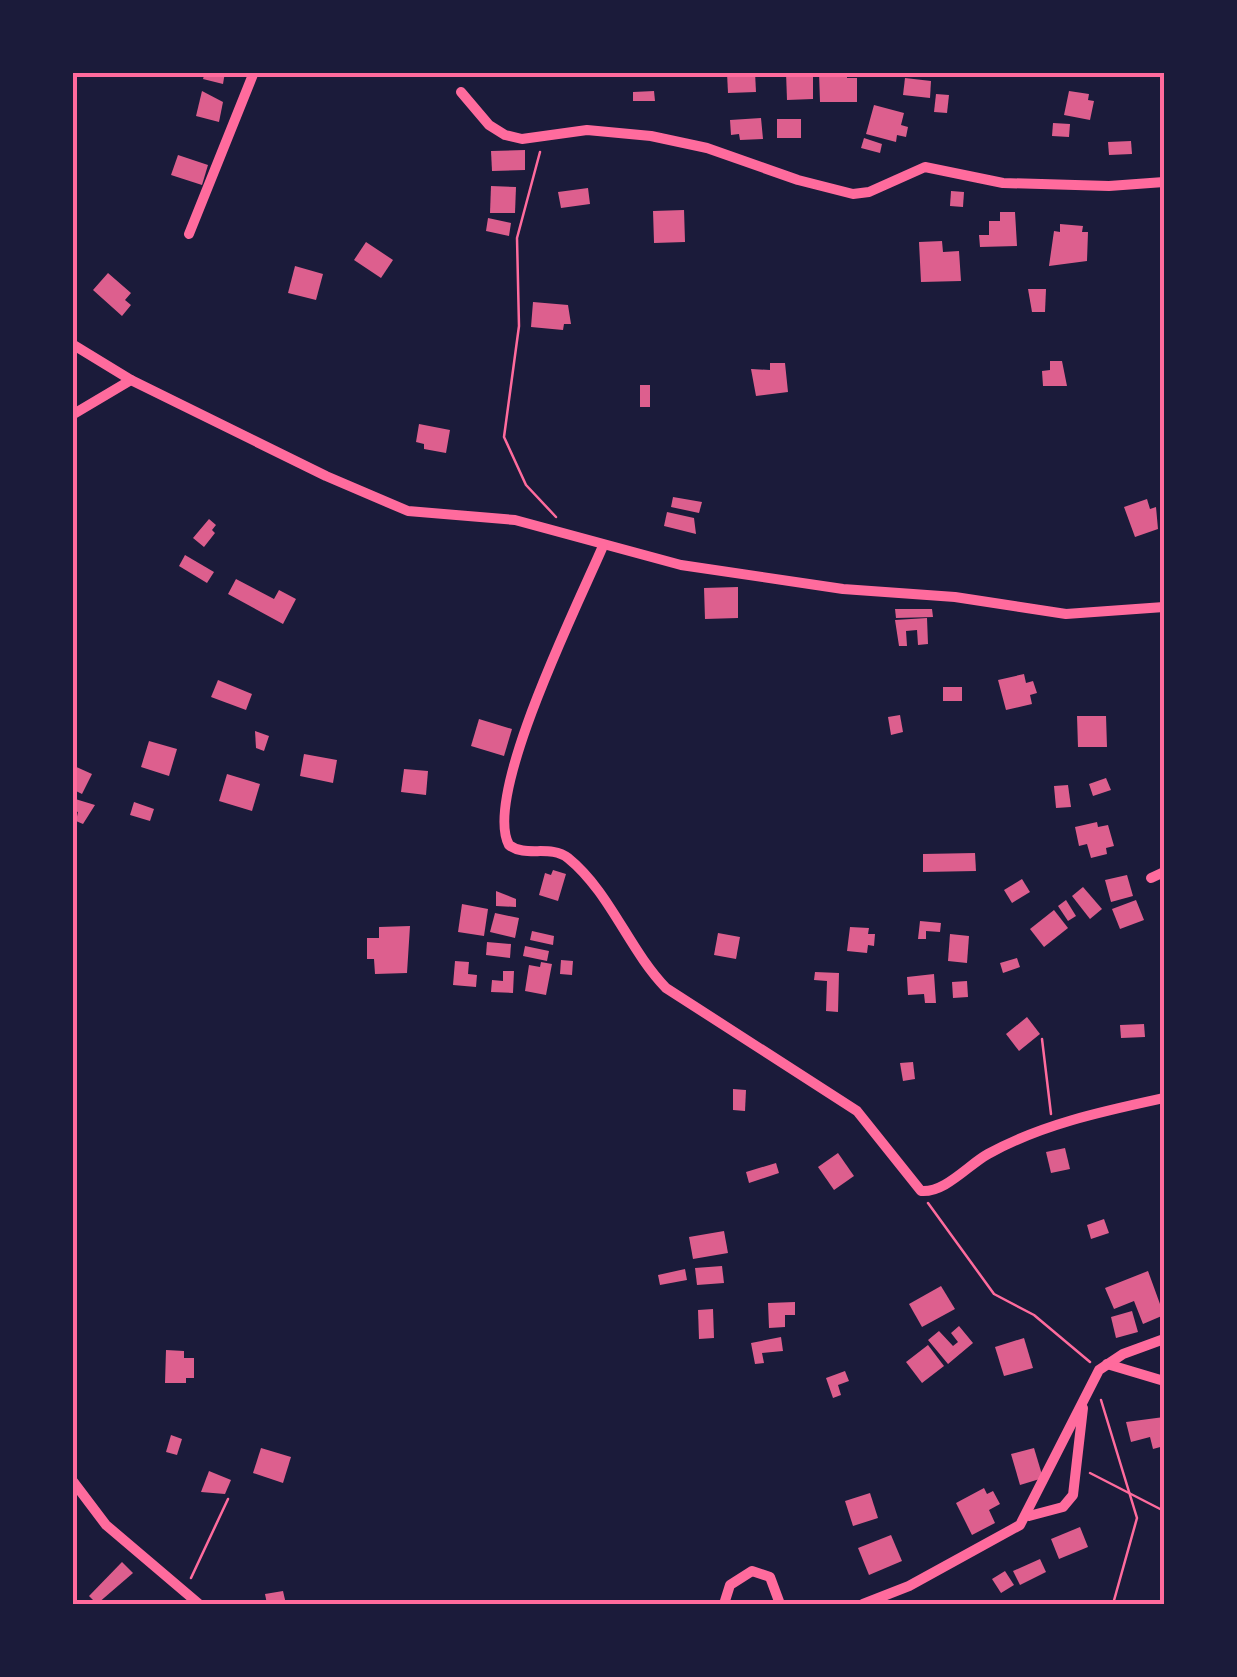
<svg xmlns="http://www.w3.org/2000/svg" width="1237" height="1677" font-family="'Alegreya Sans',sans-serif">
	<rect width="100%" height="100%" fill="#1b1b3a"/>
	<g fill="#dd5f8e">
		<path d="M205 72H225L223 84 203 79Z"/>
		<path d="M755 72 756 92 728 93 727 73Z"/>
		<path d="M786 72H813V99L787 100Z"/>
		<path d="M819 72H847V78H857V102H820Z"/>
		<path d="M905 78 931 81 930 98 903 95Z"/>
		<path d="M202 91 223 102 219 122 196 116Z"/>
		<path d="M654 91 655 101H633V92Z"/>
		<path d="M1069 91 1089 94 1088 100 1094 101 1090 120 1064 115Z"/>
		<path d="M936 94 949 95 947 113 934 112Z"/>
		<path d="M874 105 904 113 901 125 908 127 906 137 897 135 896 142 866 134Z"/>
		<path d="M761 118 763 139 740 140 739 134 731 135 730 120Z"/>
		<rect x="777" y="119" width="24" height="19"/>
		<path d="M1053 123 1070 124 1069 137 1052 136Z"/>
		<path d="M864 138 882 144 880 153 861 148Z"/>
		<path d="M1131 141 1132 154 1109 155 1108 142Z"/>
		<path d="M525 150V170L492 171 491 151Z"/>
		<path d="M178 155 208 165 202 185 171 175Z"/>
		<path d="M491 186 516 187 515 213H490Z"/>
		<path d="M588 188 590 204 561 208 558 192Z"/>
		<path d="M951 191 964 192 963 207 950 206Z"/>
		<path d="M684 210 685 242 654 243 653 211Z"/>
		<path d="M1000 212H1015L1017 246 980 247 979 235H989V221H1000Z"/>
		<path d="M488 218 511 223 509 236 486 231Z"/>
		<path d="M1060 224 1083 226 1082 232H1088L1087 261 1049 266 1054 231 1060 232Z"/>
		<path d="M942 241 943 252 959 251 961 281 921 282 919 242Z"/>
		<path d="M366 242 393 260 381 278 354 260Z"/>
		<path d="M295 266 323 274 316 300 288 293Z"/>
		<path d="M108 273 131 293 125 300 131 305 122 316 93 290Z"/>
		<path d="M1028 289H1046L1045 312H1032Z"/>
		<path d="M533 302 568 305 571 324H564L563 330 531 327Z"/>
		<path d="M1050 361H1062L1067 386H1043L1042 371 1050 370Z"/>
		<path d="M770 363H785L788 392 756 396 751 369 770 370Z"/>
		<rect x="640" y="385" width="10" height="22"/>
		<path d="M419 424 450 430 446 453 424 449V444L416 442Z"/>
		<path d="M673 497 702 502 699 513 671 507Z"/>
		<path d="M1147 499 1150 509 1156 507 1158 529 1135 537 1124 507Z"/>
		<path d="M667 512 694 518 696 534 664 526Z"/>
		<path d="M209 519 216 525 212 530 215 533 204 547 193 538Z"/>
		<path d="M185 555 214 572 207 583 179 566Z"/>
		<path d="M236 579 274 599 279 590 296 599 283 624 228 594Z"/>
		<path d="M738 587V618L705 619 704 588Z"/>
		<path d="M895 609H932L933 617 896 618Z"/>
		<path d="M927 618 928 644 918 645 917 630 906 631 907 646H899L895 620Z"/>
		<path d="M1024 674 1026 683 1033 681 1037 693 1030 695 1032 704 1006 710 998 680Z"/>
		<path d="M218 680 252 694 246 710 211 697Z"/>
		<rect x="943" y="687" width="19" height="14"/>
		<path d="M900 715 903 732 891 735 888 717Z"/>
		<path d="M1077 716H1106L1107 747H1078Z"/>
		<path d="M479 719 512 729 504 756 471 746Z"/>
		<path d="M255 731 269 736 264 751 256 748Z"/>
		<path d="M149 741 177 749 169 776 141 767Z"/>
		<path d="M304 754 337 760 333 783 300 776Z"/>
		<path d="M72 765 92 774 82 794 72 789Z"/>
		<path d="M404 769 428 771 426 795 401 792Z"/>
		<path d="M227 774 260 784 252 811 219 801Z"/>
		<path d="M1106 778 1111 790 1093 796 1089 784Z"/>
		<path d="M1068 785 1071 807 1056 808 1054 786Z"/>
		<path d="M72 798 95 805 83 824 76 821 78 812 72 810Z"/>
		<path d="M134 802 154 809 150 821 130 815Z"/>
		<path d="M1097 822 1098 827 1108 825 1114 846 1106 848 1107 854 1091 858 1087 844 1079 846 1075 827Z"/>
		<path d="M975 853 976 871 923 872V854Z"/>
		<path d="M553 870 566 874 558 901 539 895 545 873 551 875Z"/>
		<path d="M1127 875 1133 896 1111 902 1105 880Z"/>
		<path d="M1022 879 1030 892 1012 903 1004 890Z"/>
		<path d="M1083 887 1102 909 1090 919 1072 896Z"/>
		<path d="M496 891 516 899V907L496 906Z"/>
		<path d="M1066 900 1076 916 1068 921 1058 906Z"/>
		<path d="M1136 900 1144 920 1120 929 1112 909Z"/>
		<path d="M462 904 488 909 484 936 458 932Z"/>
		<path d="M1054 910 1068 928 1044 947 1030 929Z"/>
		<path d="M495 913 519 918 515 938 490 932Z"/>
		<path d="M920 921 941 923 940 932 926 931V939H918Z"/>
		<path d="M410 926 407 973 375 974 374 959H367V938H379V927Z"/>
		<path d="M850 927 869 928 868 934H875L874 946 868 945 867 953 847 951Z"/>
		<path d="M532 931 554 936 553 945 530 940Z"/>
		<path d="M718 933 740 937 736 959 714 955Z"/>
		<path d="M950 934 969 936 967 963 948 961Z"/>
		<path d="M487 942 511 944 510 958 486 955Z"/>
		<path d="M525 946 549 951 547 961 523 956Z"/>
		<path d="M1017 958 1020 967 1003 973 1000 963Z"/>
		<path d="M561 960 573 961 572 975 560 974Z"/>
		<path d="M455 961 469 962 468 974 477 975 476 987 453 985Z"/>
		<path d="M541 962 552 964 546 995 525 991 529 965 540 967Z"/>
		<path d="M503 971H514L513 993 491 992 492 980 503 981Z"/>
		<path d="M815 972 839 973 838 1012 826 1011 827 981 814 980Z"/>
		<path d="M934 974 936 1003H925L924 994 908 995 907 977Z"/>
		<path d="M967 981 968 997 953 998 952 982Z"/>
		<path d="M1027 1017 1040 1034 1019 1051 1006 1034Z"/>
		<path d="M1144 1024 1145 1037 1121 1038 1120 1025Z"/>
		<path d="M913 1062 915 1079 903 1081 900 1063Z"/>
		<path d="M733 1089 746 1090 745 1111 733 1110Z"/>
		<path d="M1065 1148 1070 1169 1051 1173 1046 1152Z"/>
		<path d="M838 1153 854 1176 834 1190 818 1167Z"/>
		<path d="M776 1163 779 1173 749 1183 746 1172Z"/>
		<path d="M1104 1219 1109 1233 1091 1239 1087 1225Z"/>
		<path d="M724 1231 728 1253 693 1259 689 1237Z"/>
		<path d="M722 1266 724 1283 697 1285 695 1268Z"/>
		<path d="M685 1269 687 1280 660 1285 658 1275Z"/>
		<path d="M1148 1271 1164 1315 1143 1324 1134 1301 1114 1309 1105 1288Z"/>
		<path d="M941 1286 955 1309 922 1327 909 1304Z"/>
		<path d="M795 1302V1315H785V1327L769 1328 768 1303Z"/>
		<path d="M713 1309 714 1338 699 1339 698 1310Z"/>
		<path d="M1132 1311 1138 1332 1116 1338 1111 1317Z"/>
		<path d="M959 1326 973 1343 948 1364 928 1340 939 1331 953 1346 958 1342 951 1333Z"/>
		<path d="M781 1337 783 1351 762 1353 764 1363 755 1364 751 1343Z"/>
		<path d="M1024 1338 1033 1368 1004 1376 995 1347Z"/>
		<path d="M928 1345 944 1366 922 1383 906 1362Z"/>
		<path d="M166 1350 184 1351V1358H194V1378H186V1383H165Z"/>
		<path d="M845 1371 849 1381 838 1385 841 1395 833 1398 826 1378Z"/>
		<path d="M1164 1417V1446L1153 1449 1150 1437 1131 1442 1126 1422Z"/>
		<path d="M171 1435 182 1439 177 1455 166 1452Z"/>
		<path d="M261 1448 291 1457 283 1483 253 1473Z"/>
		<path d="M1034 1448 1043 1478 1020 1485 1011 1454Z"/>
		<path d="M209 1471 231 1480 225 1494 201 1492Z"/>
		<path d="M984 1488 987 1494 993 1491 1000 1504 989 1510 995 1523 972 1535 956 1503Z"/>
		<path d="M870 1493 878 1518 853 1526 845 1501Z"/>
		<path d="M1080 1527 1088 1547 1059 1559 1051 1539Z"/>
		<path d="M891 1535 902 1561 869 1575 858 1548Z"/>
		<path d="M1040 1559 1046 1572 1020 1585 1013 1571Z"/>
		<path d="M122 1562 133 1573 97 1604 89 1596Z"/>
		<path d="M1005 1571 1014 1585 1001 1593 992 1579Z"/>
		<path d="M283 1591 286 1604H267L265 1594Z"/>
	</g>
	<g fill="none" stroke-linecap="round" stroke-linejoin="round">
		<g stroke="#ff6b9d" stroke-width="2.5">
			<path d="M540 152 517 238 519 326 504 437 526 485 556 517"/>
			<path d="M1042 1039 1051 1114"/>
			<path d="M928 1203 994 1294 1034 1315 1090 1362"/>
			<path d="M1101 1400 1137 1518 1113 1604"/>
			<path d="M1090 1473 1164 1511"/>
			<path d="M191 1578 228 1499"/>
			<path d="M165 1604 174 1603"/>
		</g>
		<g stroke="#ff6b9d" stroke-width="10">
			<path d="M461 92 489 125 505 135 522 139 587 130 651 136 707 148 798 180 853 194 869 192 925 167 1003 183 1109 186 1164 182"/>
			<path d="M189 234 254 72"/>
			<path d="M72 344 131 380 326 476 408 511 515 520 681 565 843 589 955 597 1066 614 1164 607"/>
			<path d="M72 415 131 380"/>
			<path d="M603 546C580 600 482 796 509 845 526 858 550 844 568 858 610 892 629 950 666 988L857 1111 921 1191C945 1193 968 1165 988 1154 1042 1124 1104 1111 1164 1098"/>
			<path d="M1151 878 1164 872"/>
			<path d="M1107 1364 1164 1381"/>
			<path d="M72 1480 106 1525 199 1604"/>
			<path d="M1029 1516 1063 1507 1073 1495 1083 1408"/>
			<path d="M724 1604 730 1585 752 1571 770 1577 780 1604"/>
			<path d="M863 1604 909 1586 1020 1525 1099 1370 1123 1354 1164 1339"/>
		</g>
	</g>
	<rect width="1237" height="1677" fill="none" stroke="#1b1b3a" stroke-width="150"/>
	<rect x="75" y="75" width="1087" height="1527" fill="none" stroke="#ff6b9d" stroke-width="4"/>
</svg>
